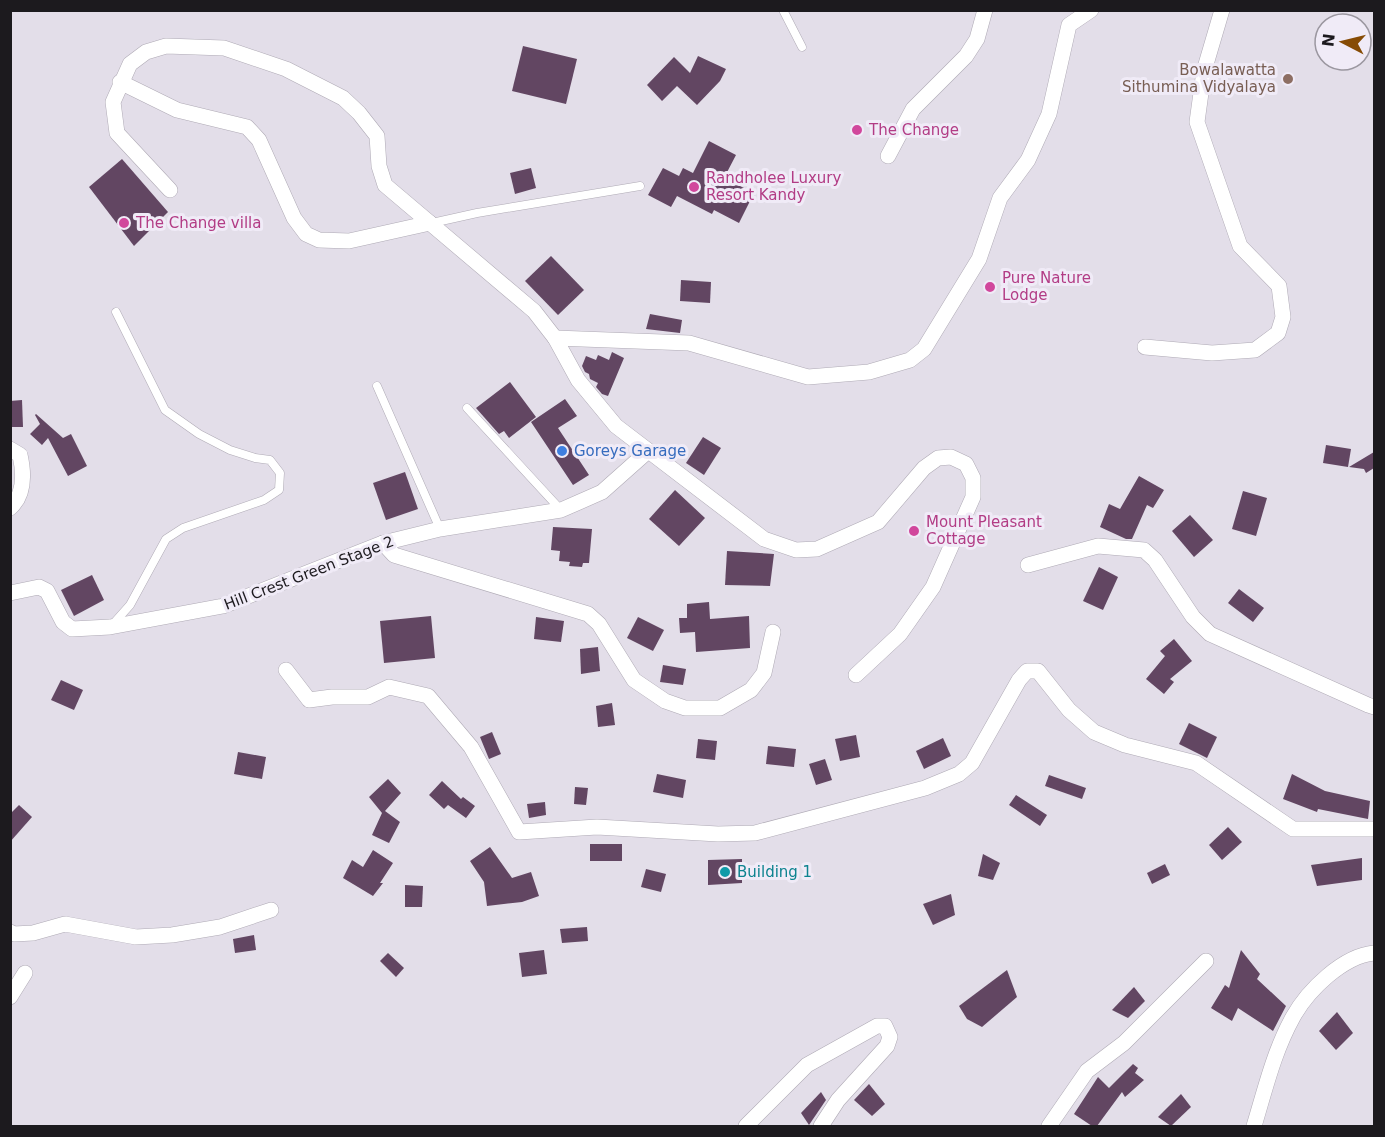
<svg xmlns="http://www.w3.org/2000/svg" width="1385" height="1137" font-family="'DejaVu Sans',sans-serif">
	<rect width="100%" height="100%" fill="#e3dee9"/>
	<g fill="#624662">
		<path d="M523 46 577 59 566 104 512 91Z"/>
		<path d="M698 56 726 69 720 81 697 105 677 86 662 101 647 85 674 57 690 73Z"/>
		<path d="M709 141 736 155 724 178 754 193 739 223 714 210 712 214 677 196 671 207 648 195 663 168 679 176 683 168 693 173Z"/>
		<path d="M122 159 168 212 134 246 89 187Z"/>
		<path d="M531 168 536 188 515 194 510 173Z"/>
		<path d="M551 256 584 290 558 315 525 281Z"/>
		<path d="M681 280 711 282 710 303 680 301Z"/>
		<path d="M650 314 682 320 680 333 646 329Z"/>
		<path d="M612 352 624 358 608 396 602 394 596 387 598 383 590 379 589 374 585 372 582 366 586 356 596 360 598 355 609 360Z"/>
		<path d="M510 382 536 417 509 438 504 431 499 434 476 408Z"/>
		<path d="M565 399 577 416 558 428 589 475 573 485 531 422Z"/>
		<path d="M22 400 23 427H10V401Z"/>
		<path d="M36 414 63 438 71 434 87 466 68 476 48 438 42 445 30 434 40 424 35 415Z"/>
		<path d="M703 437 721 448 704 475 686 463Z"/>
		<path d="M1326 445 1351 449 1348 467 1323 463Z"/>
		<path d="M1374 452V468L1366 473 1364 469 1349 467Z"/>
		<path d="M405 472 418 509 386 520 373 483Z"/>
		<path d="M1139 476 1164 490 1153 508 1147 505 1132 539H1126L1100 527 1109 504 1120 509Z"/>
		<path d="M675 490 705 518 679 546 649 519Z"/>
		<path d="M1243 491 1267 498 1256 536 1232 529Z"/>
		<path d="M1190 515 1213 540 1194 557 1172 531Z"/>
		<path d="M553 527 592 529 589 563H583L582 567 569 566 570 562 559 561 560 551 551 550Z"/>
		<path d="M727 551 774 554 770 586 725 585Z"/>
		<path d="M1099 567 1118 577 1103 610 1083 601Z"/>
		<path d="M92 575 104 600 74 616 61 590Z"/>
		<path d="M1239 589 1264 608 1253 622 1228 603Z"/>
		<path d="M709 602 710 619 749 616 750 648 696 652 695 632 680 633 679 618H687V604Z"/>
		<path d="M431 616 435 658 384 663 380 621Z"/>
		<path d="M536 617 564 621 561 642 534 639Z"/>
		<path d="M638 617 664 630 653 651 627 638Z"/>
		<path d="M1174 639 1192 661 1170 679 1174 682 1164 694 1146 679 1165 656 1160 651Z"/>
		<path d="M598 647 600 671 581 674 580 649Z"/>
		<path d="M663 665 686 669 683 685 660 682Z"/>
		<path d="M61 680 83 690 74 710 51 700Z"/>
		<path d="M612 703 615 725 598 727 596 706Z"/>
		<path d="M1189 723 1217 737 1207 758 1179 744Z"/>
		<path d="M492 732 501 754 489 759 480 737Z"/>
		<path d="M856 735 860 757 840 761 835 739Z"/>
		<path d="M943 738 951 756 924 769 916 751Z"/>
		<path d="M698 739 717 741 715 760 696 758Z"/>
		<path d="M768 746 796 749 794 767 766 764Z"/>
		<path d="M238 752 266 757 262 779 234 774Z"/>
		<path d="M825 759 832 780 816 785 809 764Z"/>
		<path d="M657 774 686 780 683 798 653 792Z"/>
		<path d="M1292 774 1325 791 1370 801 1368 819 1318 809 1317 812 1283 799Z"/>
		<path d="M1049 775 1086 788 1082 799 1045 786Z"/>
		<path d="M388 779 401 793 385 811 400 822 389 843 372 835 382 813 369 797Z"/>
		<path d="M442 781 461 799 463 797 475 806 466 818 448 805 444 809 429 795Z"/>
		<path d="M575 787 588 788 586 805 574 804Z"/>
		<path d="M1016 795 1047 815 1040 826 1009 805Z"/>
		<path d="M545 802 546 815 529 818 527 804Z"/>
		<path d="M19 805 32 817 10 842V814Z"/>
		<path d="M1228 827 1242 842 1222 860 1209 845Z"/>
		<rect x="590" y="844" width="32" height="17"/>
		<path d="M490 847 512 878 531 872 539 896 522 902 487 906 484 882 470 861Z"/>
		<path d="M373 850 393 863 380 883H383L373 896 343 878 352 860 363 867Z"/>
		<path d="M983 854 1000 863 993 880 978 876Z"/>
		<path d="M1362 858V880L1317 886 1311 865Z"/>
		<path d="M742 859V883L708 885V860Z"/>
		<path d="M1165 864 1170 875 1152 884 1147 873Z"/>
		<path d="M646 869 666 874 661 892 641 887Z"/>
		<path d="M405 885 423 886 422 907H405Z"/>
		<path d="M951 894 955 915 933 925 923 904Z"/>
		<path d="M587 927 588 941 562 943 560 929Z"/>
		<path d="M254 935 256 950 235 953 233 939Z"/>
		<path d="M544 950 547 974 522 977 519 953Z"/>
		<path d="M1241 950 1260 974 1257 979 1286 1006 1273 1031 1238 1008 1232 1021 1211 1008 1225 985 1229 988Z"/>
		<path d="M388 953 404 968 396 977 380 961Z"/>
		<path d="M1007 970 1017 997 982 1027 967 1019 959 1006Z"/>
		<path d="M1134 987 1145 1001 1128 1018 1112 1010Z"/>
		<path d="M1337 1012 1353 1033 1336 1050 1319 1031Z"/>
		<path d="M1133 1064 1138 1068 1135 1073 1144 1080 1125 1097 1122 1092 1097 1126H1092L1074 1114 1098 1077 1109 1088Z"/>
		<path d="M869 1084 885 1104 872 1116 854 1100Z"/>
		<path d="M821 1092 826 1100 809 1125 801 1113Z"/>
		<path d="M1181 1094 1191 1107 1171 1126 1158 1117Z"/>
	</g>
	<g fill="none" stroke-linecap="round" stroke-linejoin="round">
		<g stroke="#afaab5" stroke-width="9">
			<g id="service">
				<path d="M783 10 802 47"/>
				<path d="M432 223 477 213 640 186"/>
				<path d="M377 386 440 529"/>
				<path d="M467 408 560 509"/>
				<path d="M114 623 130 605 166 539 183 528 264 500 279 490 280 473 270 460 255 458 230 450 199 434 165 410 116 312"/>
			</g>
		</g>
		<g stroke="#afaab5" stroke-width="16">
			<g id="minor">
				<path d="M120 82 177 110 247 127 259 140 294 218 306 234 319 240 349 241 430 223"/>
				<path d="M888 156 913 109 966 56 977 39 985 10"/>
				<path d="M170 190 117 133 113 102 130 64 146 52 166 46 224 48 286 69 343 98 359 113 377 136 379 166 385 185 534 311 555 338 578 380 616 426 764 539 796 550 817 549 878 522 924 468 938 458 951 457 966 464 973 478V497L933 587 900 634 856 675"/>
				<path d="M555 338 689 343 808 377 869 372 910 360 924 349 979 259 1000 198 1028 160 1049 114 1069 25 1091 10"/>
				<path d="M1145 347 1212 353 1255 350 1278 333 1283 317 1279 286 1240 246 1197 122 1204 71 1222 10"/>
				<path d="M10 449 20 455C24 473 25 495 10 508"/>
				<path d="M383 543 394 555 588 614 599 624 634 680 665 701 685 708H720L751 690 764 673 773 632"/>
				<path d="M1028 565 1098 546 1144 550 1155 560 1193 617 1210 634 1368 705 1374 707"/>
				<path d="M10 593 39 587 47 591 63 622 72 629 110 627 223 606 383 543 440 529 561 510 602 492 647 452"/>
				<path d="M286 670 309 700 332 697H368L389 687 428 696 471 747 519 832 597 827 718 834 755 833 925 788 959 774 972 763 1019 680 1027 671H1038L1069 710 1094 732 1125 745 1196 763 1293 829H1374"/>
				<path d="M10 932 14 934 33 933 65 924 136 937 172 935 220 927 271 910"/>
				<path d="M10 997 25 973"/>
				<path d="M746 1126 807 1065 877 1026H885L890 1037 887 1046 838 1100 821 1126"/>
				<path d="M1049 1126 1087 1071 1124 1043 1206 961"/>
				<path d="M1254 1126C1265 1090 1274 1051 1293 1017 1308 990 1343 956 1374 953"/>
			</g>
		</g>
		<use href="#service" stroke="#fff" stroke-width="8"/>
		<use href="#minor" stroke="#fff" stroke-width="15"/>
	</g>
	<circle fill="#8d6e63" stroke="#f0ebf7" stroke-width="2" cx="1288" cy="79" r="6"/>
	<g fill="#d1479c" stroke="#f0ebf7" stroke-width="2">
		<circle cx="857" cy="130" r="6"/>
		<circle cx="694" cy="187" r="6"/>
		<circle cx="124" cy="223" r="6"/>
		<circle cx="990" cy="287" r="6"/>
		<circle cx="914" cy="531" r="6"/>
	</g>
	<circle fill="#3f7fe0" stroke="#f0ebf7" stroke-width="2" cx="562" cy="451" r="6"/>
	<circle fill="#0f9aa8" stroke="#f0ebf7" stroke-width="2" cx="725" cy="872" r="6"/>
	<g text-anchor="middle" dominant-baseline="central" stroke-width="6" stroke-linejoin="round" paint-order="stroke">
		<g font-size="15" fill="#785e54" stroke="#f0ebf7" text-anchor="end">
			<text x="1276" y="70">Bowalawatta<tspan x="1276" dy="17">Sithumina Vidyalaya</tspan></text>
		</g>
		<g font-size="15" fill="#b23c85" stroke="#f0ebf7" text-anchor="start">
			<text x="869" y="130">The Change</text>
			<text x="706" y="178">Randholee Luxury<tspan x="706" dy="17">Resort Kandy</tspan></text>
			<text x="136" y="223">The Change villa</text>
			<text x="1002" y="278">Pure Nature<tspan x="1002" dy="17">Lodge</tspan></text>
			<text x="926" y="522">Mount Pleasant<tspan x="926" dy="17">Cottage</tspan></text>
		</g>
		<g font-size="15" fill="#366cbe" stroke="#f0ebf7" text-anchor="start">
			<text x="574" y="451">Goreys Garage</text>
		</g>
		<g font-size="15" fill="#1c1a1e" stroke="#f0ebf7">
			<text transform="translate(309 573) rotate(-21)">Hill Crest Green Stage 2</text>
		</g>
		<g font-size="15" fill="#0d838f" stroke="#f0ebf7" text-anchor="start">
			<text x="737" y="872">Building 1</text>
		</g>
	</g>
	<rect width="1385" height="1137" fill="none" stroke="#1c1a1e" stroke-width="24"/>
	<g transform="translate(1343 42) rotate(277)"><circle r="28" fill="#f0ebf7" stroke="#9b97a0" stroke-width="1.5"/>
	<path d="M0-4.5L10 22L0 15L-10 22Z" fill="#864b04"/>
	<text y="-9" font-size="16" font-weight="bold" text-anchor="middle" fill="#1c1a1e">N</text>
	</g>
</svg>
